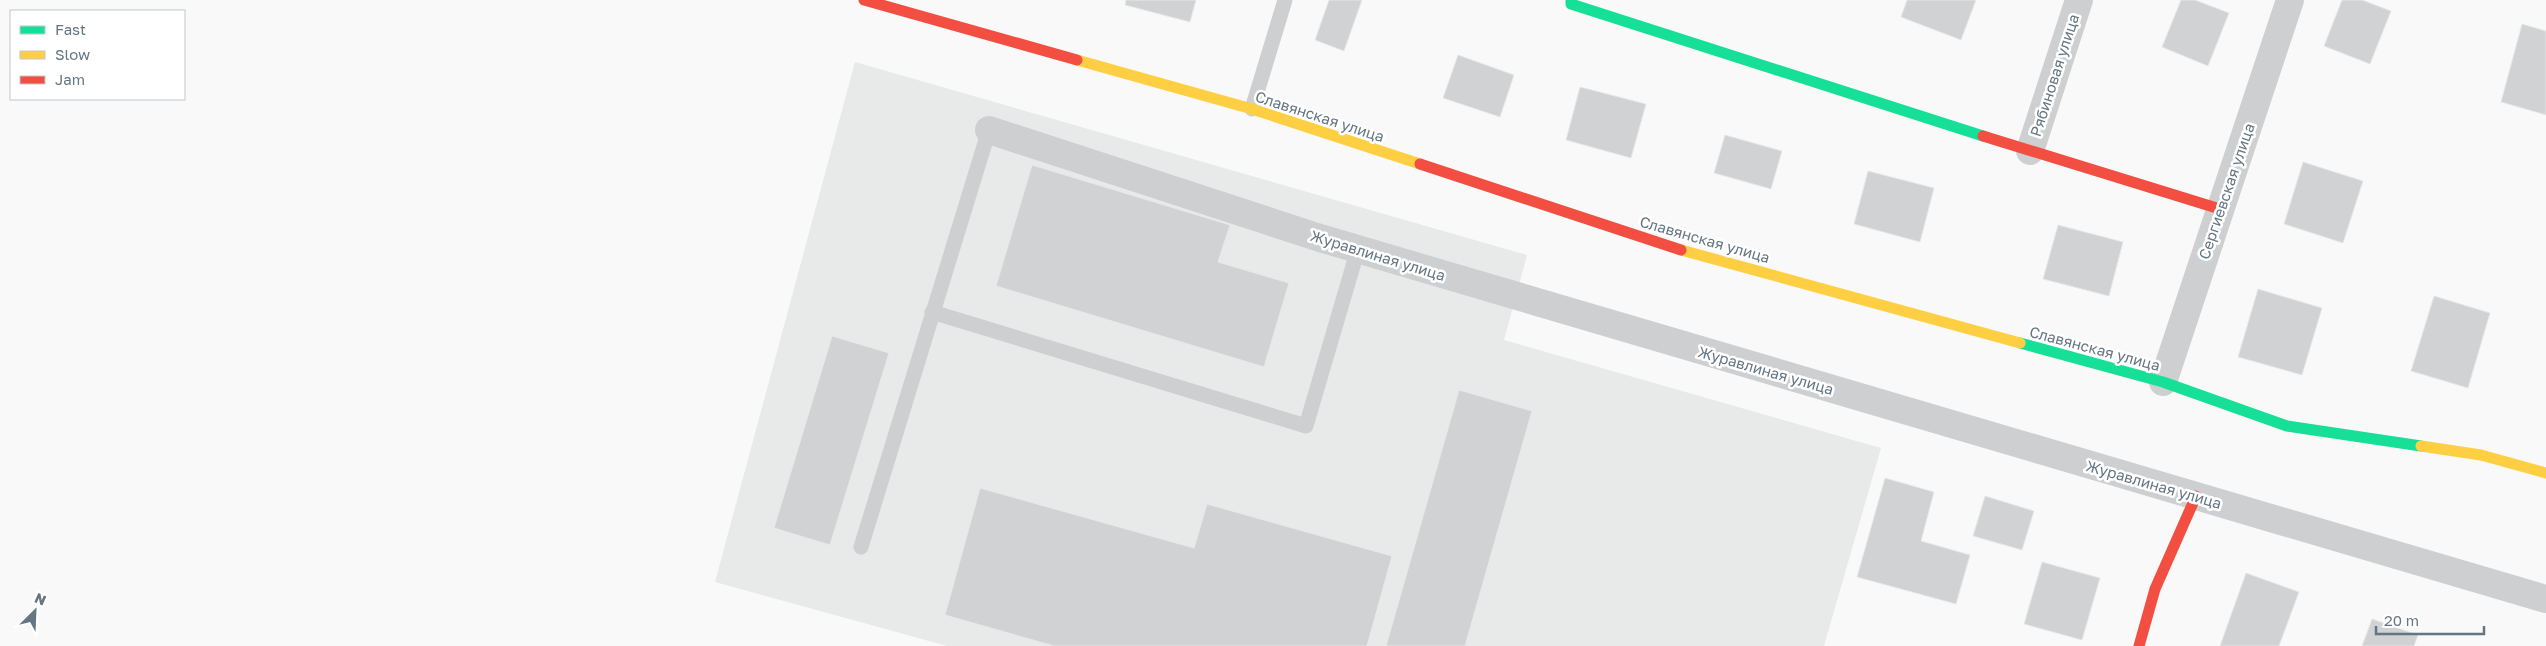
<svg xmlns="http://www.w3.org/2000/svg" width="2546" height="646" font-family="'Golos Text',sans-serif">
	<rect width="100%" height="100%" fill="#f9f9f9"/>
	<path fill="#e8e9e9" d="M855 62 1527 255 1504 340 1881 448 1824 646H947L715 582Z"/>
	<g fill="#d0d2d3" stroke="#e8e8e8">
		<path d="M1126 0H1196L1190 22 1125 5Z"/>
		<path d="M1329 0H1362L1344 51 1315 40Z"/>
		<path d="M1907 0H1976L1961 40 1901 17Z"/>
		<path d="M2181 0H2195L2229 13 2208 66 2162 47Z"/>
		<path d="M2342 0H2362L2391 11 2370 64 2324 46Z"/>
		<path d="M2522 24 2546 31V115L2501 102Z"/>
		<path d="M1458 55 1514 75 1500 117 1443 98Z"/>
		<path d="M1580 87 1646 104 1631 158 1566 140Z"/>
		<path d="M1725 135 1782 151 1771 189 1714 173Z"/>
		<path d="M2303 162 2363 181 2343 243 2284 224Z"/>
		<path d="M1032 165 1230 225 1218 262 1289 283 1264 367 996 286Z"/>
		<path d="M1868 171 1934 188 1920 242 1854 224Z"/>
		<path d="M2058 225 2123 242 2109 296 2043 279Z"/>
		<path d="M2258 289 2322 308 2302 375 2238 357Z"/>
		<path d="M2434 296 2490 313 2468 388 2411 371Z"/>
		<path d="M832 336 889 353 830 545 774 528Z"/>
		<path d="M1459 390 1532 411 1465 646H1386Z"/>
		<path d="M1885 478 1934 492 1921 541 1970 555 1956 604 1857 577Z"/>
		<path d="M980 488 1194 548 1207 504 1392 556 1367 646H1054L945 615Z"/>
		<path d="M1985 496 2034 511 2022 550 1973 536Z"/>
		<path d="M2042 562 2100 578 2082 640 2024 624Z"/>
		<path d="M2246 573 2299 592 2279 646H2220Z"/>
		<path d="M2372 619 2418 635 2414 646H2362Z"/>
	</g>
	<g fill="none" stroke-linecap="round" stroke-linejoin="round">
		<g stroke="#cecfd0" stroke-width="15">
			<path d="M1252 109 1285 0"/>
			<path d="M932 312 1306 426 1358 249"/>
			<path d="M861 547 989 130"/>
		</g>
		<g stroke="#cecfd0" stroke-width="28">
			<path d="M989 130 1320 238 2546 599"/>
			<path d="M2030 151 2079 0"/>
			<path d="M2163 382 2290 0"/>
		</g>
		<g stroke="#16e098" stroke-width="11">
			<path d="M1571 0V4L1983 136"/>
			<path d="M2020 343 2163 382 2287 426 2421 446"/>
		</g>
		<g stroke="#ffcf43" stroke-width="11">
			<path d="M1077 60 1252 109 1420 164"/>
			<path d="M1681 250 2020 343"/>
			<path d="M2421 446 2481 455 2546 473"/>
		</g>
		<g stroke="#f24e42" stroke-width="11">
			<path d="M864 0 1077 60"/>
			<path d="M1983 136 2220 209"/>
			<path d="M1420 164 1681 250"/>
			<path d="M2139 646 2155 589 2196 496"/>
		</g>
	</g>
	<g text-anchor="middle" dominant-baseline="central" stroke-width="5" stroke-linejoin="round" paint-order="stroke">
		<g font-size="15" fill="#657683" stroke="#fff">
			<text transform="translate(2054 75) rotate(-72)">Рябиновая улица</text>
			<text transform="translate(1320 116) rotate(18)">Славянская улица</text>
			<text transform="translate(2226 191) rotate(-71)">Сергиевская улица</text>
			<text transform="translate(1705 239) rotate(16)">Славянская улица</text>
			<text transform="translate(1378 255) rotate(17)">Журавлиная улица</text>
			<text transform="translate(2095 348) rotate(15)">Славянская улица</text>
			<text transform="translate(1766 370) rotate(16)">Журавлиная улица</text>
			<text transform="translate(2154 484) rotate(16)">Журавлиная улица</text>
		</g>
	</g>
	<rect x="10" y="10" width="175" height="90" fill="#ffffff" stroke="#c1c8cd"/>
	<rect x="20" y="26" width="25" height="8" fill="#16e098" stroke="#c1c8cd"/>
	<text x="55" y="35" font-size="15" fill="#657683">Fast</text>
	<rect x="20" y="51" width="25" height="8" fill="#ffcf43" stroke="#c1c8cd"/>
	<text x="55" y="60" font-size="15" fill="#657683">Slow</text>
	<rect x="20" y="76" width="25" height="8" fill="#f24e42" stroke="#c1c8cd"/>
	<text x="55" y="85" font-size="15" fill="#657683">Jam</text>
	<g transform="translate(35 611) rotate(24)" stroke="#ffffff" stroke-width="4" paint-order="stroke">
	<path d="M0-4L9 19L0 12L-9 19Z" fill="#657683"/>
	<text y="-8" font-size="14" font-weight="bold" text-anchor="middle" fill="#657683">N</text>
	</g>
	<path d="M2376 626v8h108v-8" fill="none" stroke="#657683" stroke-width="2.5"/>
	<text x="2384" y="626" font-size="15" fill="#657683" stroke="#ffffff" stroke-width="4" paint-order="stroke">20 m</text>
</svg>
